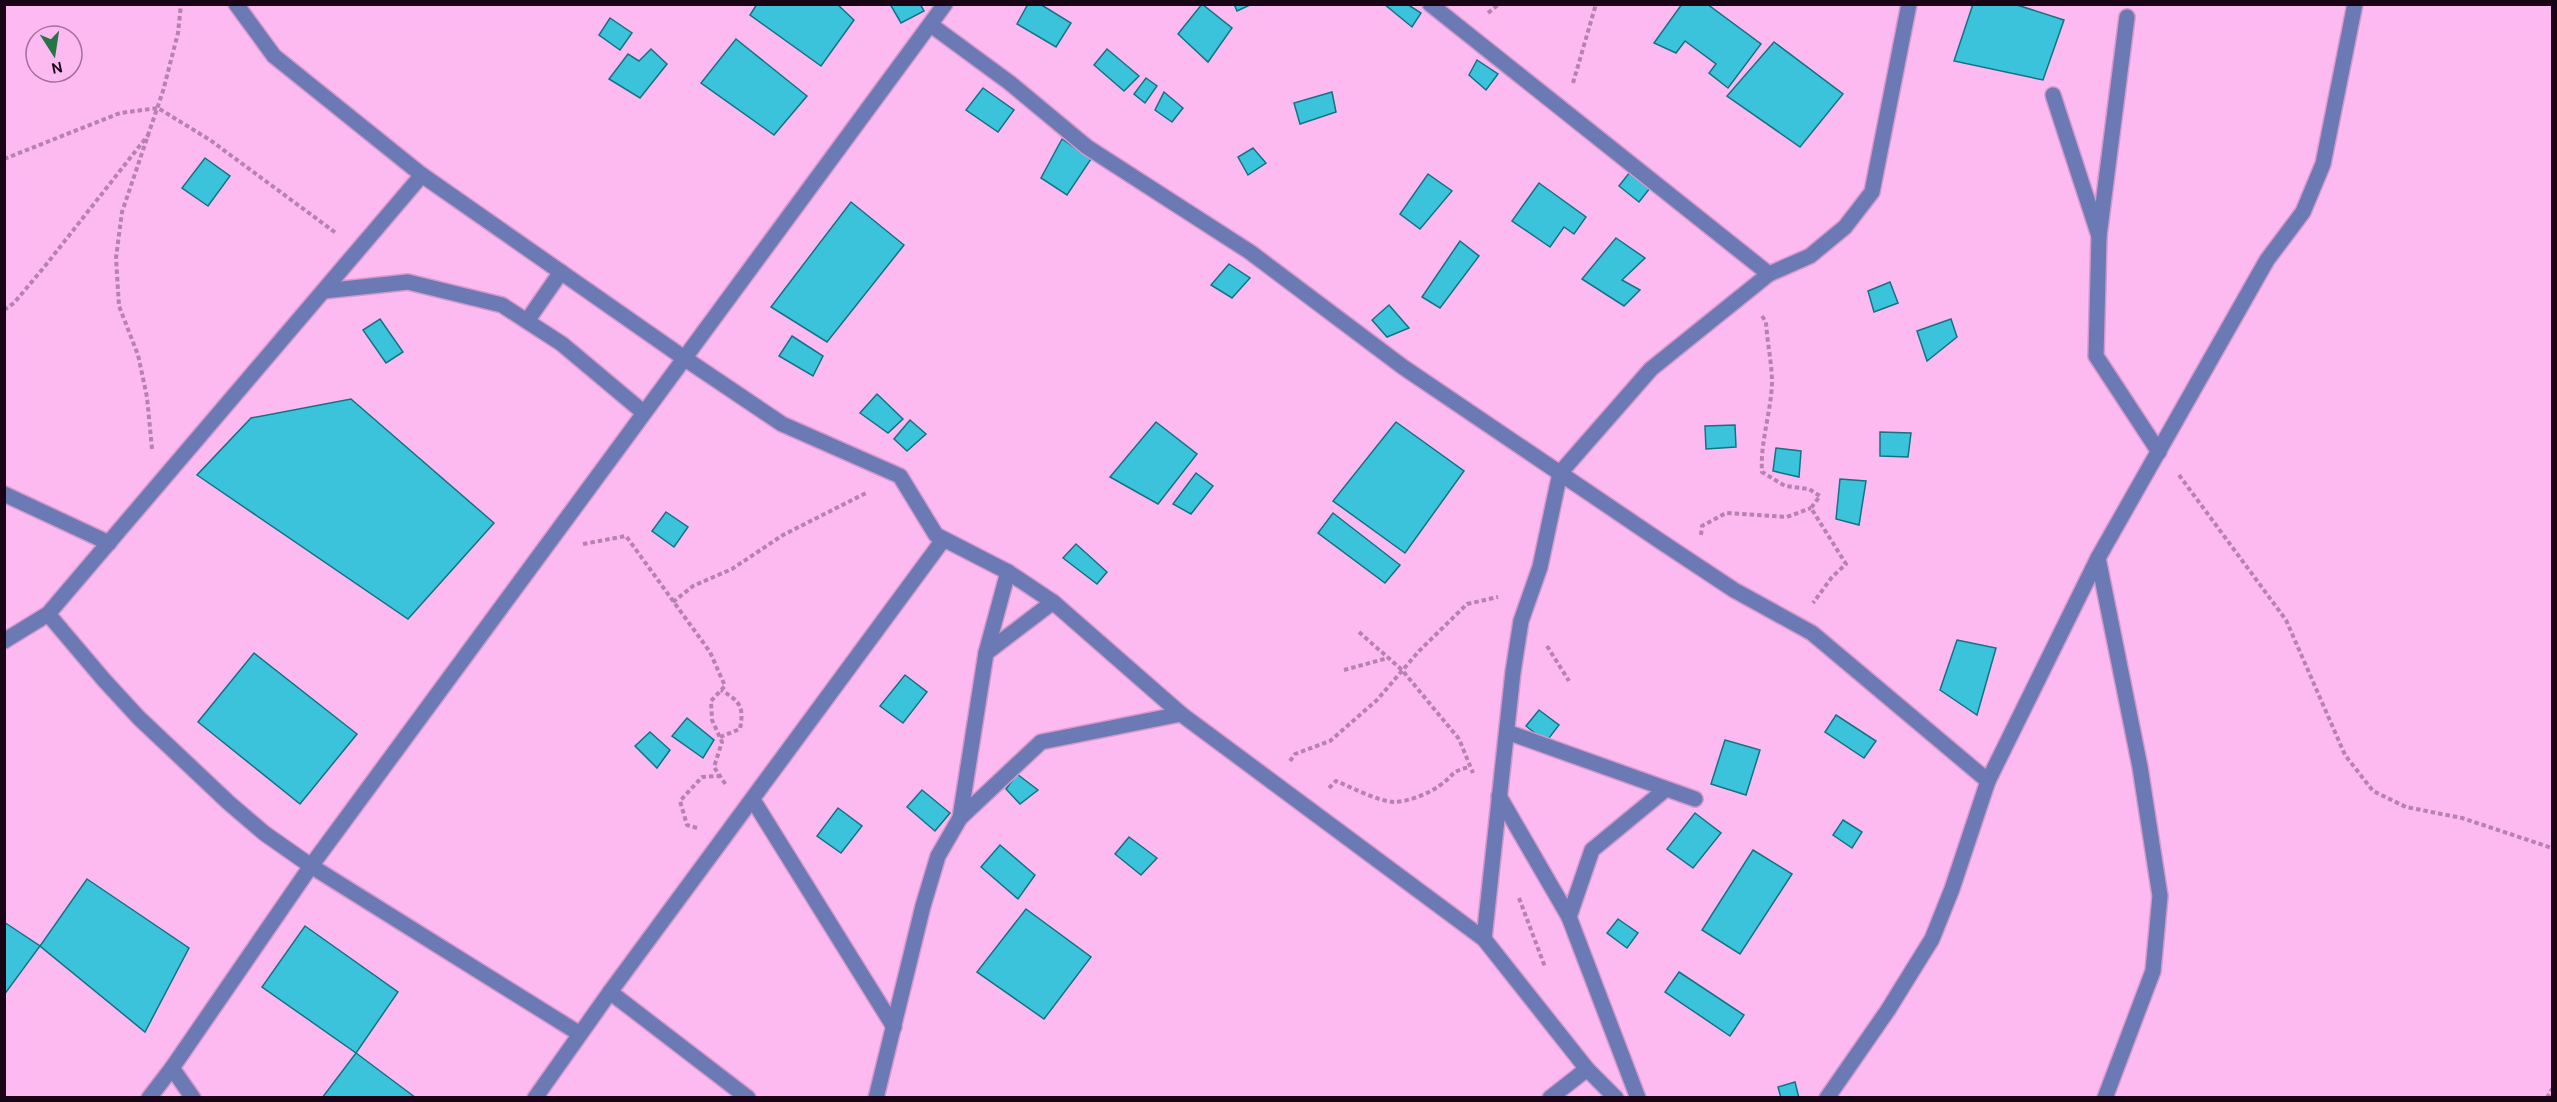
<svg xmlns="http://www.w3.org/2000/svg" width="2557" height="1102" font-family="Karla,sans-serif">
	<rect width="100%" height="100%" fill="#fdbaf1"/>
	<g fill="#3bc3dc" stroke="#147282" stroke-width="1.5">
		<path d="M757 4H837L854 20 821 66 750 15Z"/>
		<path d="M890 4H920L924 11 901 23Z"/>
		<path d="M1028 4H1040L1071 23 1056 47 1017 24Z"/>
		<path d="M1202 4 1232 28 1208 62 1178 34Z"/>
		<path d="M1234 4H1252L1237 11Z"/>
		<path d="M1384 4H1407L1421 13 1412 27Z"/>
		<path d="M1682 4H1707L1761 44 1728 88 1709 73 1716 64 1685 41 1676 53 1654 43Z"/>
		<path d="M1973 4H2014L2064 20 2043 80 1954 61Z"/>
		<path d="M610 18 632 33 620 50 599 35Z"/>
		<path d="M736 39 807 96 774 135 701 83Z"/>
		<path d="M1774 42 1843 94 1800 147 1727 96Z"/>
		<path d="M651 49 667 64 640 98 609 79 628 54 639 61Z"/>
		<path d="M1107 49 1139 76 1124 91 1094 65Z"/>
		<path d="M1477 60 1498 74 1486 90 1469 75Z"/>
		<path d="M1146 78 1157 86 1145 103 1134 94Z"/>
		<path d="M983 88 1014 110 998 132 966 110Z"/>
		<path d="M1164 92 1183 108 1172 122 1155 110Z"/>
		<path d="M1332 92 1336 112 1300 124 1294 103Z"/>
		<path d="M1062 139 1091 159 1067 195 1041 178Z"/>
		<path d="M1253 148 1266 163 1248 175 1238 157Z"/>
		<path d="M205 158 230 176 208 206 182 188Z"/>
		<path d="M1630 172 1650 188 1639 202 1619 186Z"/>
		<path d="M1428 174 1452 191 1420 229 1400 214Z"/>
		<path d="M1539 183 1586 217 1574 234 1564 227 1550 247 1512 221Z"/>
		<path d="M851 202 904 245 827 342 771 307Z"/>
		<path d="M1616 238 1645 258 1622 280 1640 290 1624 306 1582 279Z"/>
		<path d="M1460 241 1479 256 1440 308 1422 297Z"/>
		<path d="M1229 264 1250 278 1232 298 1211 285Z"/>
		<path d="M1890 282 1898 303 1874 312 1868 291Z"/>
		<path d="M1389 305 1409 328 1387 337 1372 320Z"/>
		<path d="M380 319 403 352 386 363 363 330Z"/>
		<path d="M1951 319 1957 337 1927 361 1917 331Z"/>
		<path d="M792 336 823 356 813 376 779 356Z"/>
		<path d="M877 394 903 419 888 433 860 413Z"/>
		<path d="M351 399 494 523 408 619 197 475 251 418Z"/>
		<path d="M910 420 926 434 907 451 894 439Z"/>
		<path d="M1156 422 1197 454 1158 504 1110 477Z"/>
		<path d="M1396 422 1464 471 1405 553 1333 501Z"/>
		<path d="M1735 425 1736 447 1706 449 1705 426Z"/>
		<path d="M1880 432 1911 433 1908 457 1880 456Z"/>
		<path d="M1776 448 1801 451 1799 477 1773 471Z"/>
		<path d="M1196 473 1213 486 1191 514 1173 504Z"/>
		<path d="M1840 479 1866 481 1859 525 1836 519Z"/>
		<path d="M666 512 688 527 674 547 652 531Z"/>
		<path d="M1333 513 1400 565 1385 583 1318 533Z"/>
		<path d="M1076 544 1107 572 1097 584 1063 558Z"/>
		<path d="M1957 640 1996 648 1977 715 1940 690Z"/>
		<path d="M254 653 357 734 300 804 198 722Z"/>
		<path d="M905 675 927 692 903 723 880 706Z"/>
		<path d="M1539 710 1559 725 1546 742 1526 726Z"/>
		<path d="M1836 715 1876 741 1864 758 1825 732Z"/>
		<path d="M687 718 714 740 703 758 672 736Z"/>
		<path d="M650 732 670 750 657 768 635 746Z"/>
		<path d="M1725 740 1760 750 1746 795 1711 784Z"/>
		<path d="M1017 774 1038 790 1020 804 1006 789Z"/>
		<path d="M922 790 950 813 935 831 907 807Z"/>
		<path d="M838 808 862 826 841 853 817 836Z"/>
		<path d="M1695 813 1721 833 1693 868 1667 849Z"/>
		<path d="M1843 820 1862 832 1852 848 1833 835Z"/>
		<path d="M1129 837 1157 858 1141 875 1115 854Z"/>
		<path d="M1000 845 1035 875 1018 899 981 867Z"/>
		<path d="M1753 850 1792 874 1740 954 1702 930Z"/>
		<path d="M87 879 189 948 145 1032 40 946Z"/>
		<path d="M1026 909 1091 957 1044 1019 977 972Z"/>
		<path d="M1618 919 1638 933 1627 948 1607 933Z"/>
		<path d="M4 922 40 946 4 995Z"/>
		<path d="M305 926 398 992 356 1053 262 987Z"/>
		<path d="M1679 972 1744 1015 1730 1036 1665 992Z"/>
		<path d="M356 1053 416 1098H322Z"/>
		<path d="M1795 1082 1799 1098H1781L1778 1087Z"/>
	</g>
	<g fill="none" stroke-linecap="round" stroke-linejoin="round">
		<g stroke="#d499ca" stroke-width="18">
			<g id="minor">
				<path d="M236 4 274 56 422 175 684 358 782 424 900 476 936 535 1008 572 1053 602 1181 714 1484 939 1587 1069 1616 1098"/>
				<path d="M1430 4 1769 274 1651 369 1560 473 1540 567 1521 621 1513 672 1484 939"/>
				<path d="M931 25 1010 83 1087 147 1250 252 1403 367 1663 543 1734 590 1812 633 1988 781"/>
				<path d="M2053 95 2099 236 2127 17"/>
				<path d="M2099 236 2096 356 2159 452"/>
				<path d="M1769 274 1810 256 1845 227 1872 192 1909 4"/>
				<path d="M324 291 408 282 502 305 562 344 643 412"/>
				<path d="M527 321 561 272"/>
				<path d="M4 494 109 543"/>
				<path d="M2098 558 2140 767 2160 896 2153 971 2105 1098"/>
				<path d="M48 614 104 680 139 718 229 803 264 833 311 866 580 1034"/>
				<path d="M4 641 48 614 422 175"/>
				<path d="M986 653 1053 602"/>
				<path d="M1507 732 1695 799"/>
				<path d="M1499 796 1569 917"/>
				<path d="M753 800 894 1027"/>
				<path d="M960 818 1041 742 1181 714"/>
				<path d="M610 992 748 1098"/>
				<path d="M172 1068 193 1098"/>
				<path d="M149 1098 172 1068 311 866 945 4"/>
				<path d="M535 1098 610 992 943 540"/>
				<path d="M876 1098 923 906 938 856 960 818 986 653 1008 572"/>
				<path d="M1550 1098 1587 1069"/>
				<path d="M1638 1098 1569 917 1592 850 1666 789"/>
				<path d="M1827 1098 1888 1010 1932 939 1952 889 1988 781 2098 558 2267 260 2303 212 2323 164 2355 4"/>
			</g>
		</g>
		<g stroke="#b782ae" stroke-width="4" stroke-dasharray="4.5 3" stroke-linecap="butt">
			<path d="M1488 13 1499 4"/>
			<path d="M1573 83 1596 4"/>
			<path d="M4 159 120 113 158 108 210 140 336 233"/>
			<path d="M4 310 14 303 45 266 149 134"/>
			<path d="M1762 316 1766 322C1767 342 1772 363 1772 383 1771 413 1760 442 1762 472L1785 486 1809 489 1820 496 1811 508 1846 564 1832 577 1813 603"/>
			<path d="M152 449 147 397 138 355 119 306 116 258 122 212 163 91 178 33 181 4"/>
			<path d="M2179 475 2286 620 2345 755 2373 791 2406 807 2462 818 2552 848"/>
			<path d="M1701 535 1702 526 1726 513 1787 517 1811 508"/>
			<path d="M583 544 626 536 710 652 725 686 711 701 712 720 722 742 714 767 726 785"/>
			<path d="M673 602 693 586 732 569 783 535 868 492"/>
			<path d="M1359 632 1402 670 1459 739 1473 773"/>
			<path d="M1547 646 1569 681"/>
			<path d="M1344 670 1388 658"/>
			<path d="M720 737 740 729C744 707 741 702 721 690"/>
			<path d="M1290 761 1295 754 1330 741 1377 700 1419 651 1467 604 1498 597"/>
			<path d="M1329 788 1336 781C1351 787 1377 801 1394 802 1407 802 1428 794 1439 786 1454 776 1450 771 1470 767"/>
			<path d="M697 828 687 825 680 801 702 777 719 776"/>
			<path d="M1519 898 1545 967"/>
			<path d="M2547 1098 2552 1089"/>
		</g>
		<use href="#minor" stroke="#6b79b5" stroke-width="15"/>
	</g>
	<rect width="2557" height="1102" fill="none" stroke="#190416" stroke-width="12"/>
	<g transform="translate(54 54) rotate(168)"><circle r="28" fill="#fdbaf1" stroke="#a27199" stroke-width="1.5"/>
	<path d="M0-4.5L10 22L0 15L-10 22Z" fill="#277545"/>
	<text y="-9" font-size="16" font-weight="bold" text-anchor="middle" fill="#190416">N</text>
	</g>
</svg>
